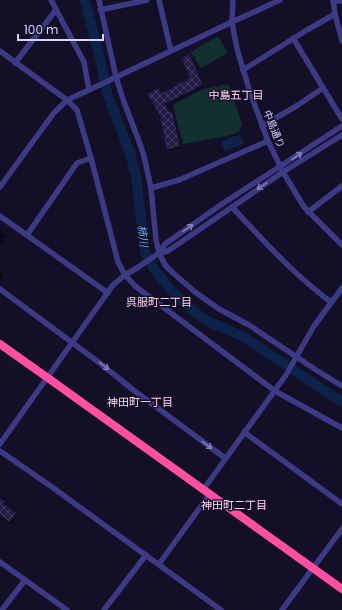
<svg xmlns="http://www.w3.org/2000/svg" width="342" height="610" font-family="Poppins,'Noto Sans JP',sans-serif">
	<defs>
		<pattern id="building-cross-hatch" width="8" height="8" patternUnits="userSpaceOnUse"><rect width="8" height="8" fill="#241b47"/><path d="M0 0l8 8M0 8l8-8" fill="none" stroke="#433b63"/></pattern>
	</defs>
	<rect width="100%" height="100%" fill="#130f26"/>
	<g fill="#12302f">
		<path d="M218 36 228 53 201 68 191 52Z"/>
		<path d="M228 84 242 123 239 132 227 136 183 144 173 105 203 89Z"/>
	</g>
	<path fill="#0c2248" d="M240 134 244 144 225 151 221 142Z"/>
	<g fill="#0007">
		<path d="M189 55 190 57 204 86 166 105 170 113H172L173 115 181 148 170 151 168 149 161 95 191 78Z"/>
		<path d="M0 231 6 236 0 244Z"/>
		<path d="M0 272 4 276 0 281Z"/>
		<path d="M0 499 7 505 6 507 18 516 12 524 0 515Z"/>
	</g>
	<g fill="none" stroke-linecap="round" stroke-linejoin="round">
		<path stroke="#0c2248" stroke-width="10" d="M85 0 100 58 107 93 130 153 136 176 145 252 154 269 170 289 193 311 209 322 222 327 244 337 342 402"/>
	</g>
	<g fill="url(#building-cross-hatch)">
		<path d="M189 54 203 85 165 104 169 112H172L180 146 167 150 160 115 147 94 158 88 161 94 190 78 182 58Z"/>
		<path d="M0 498 5 502 4 504 16 513 10 522 0 515Z"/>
	</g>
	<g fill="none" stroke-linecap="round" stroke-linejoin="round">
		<g stroke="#3d3a85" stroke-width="5.5">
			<path d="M99 0 116 77 124 102 140 144 144 156 151 188 156 240 159 253 165 265 173 273 195 292 219 309 249 325 316 370 342 386"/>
			<path d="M159 0 171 51"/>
			<path d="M233 0 232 22 237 49 250 92 268 141 283 172 304 207 342 245"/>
			<path d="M333 0 335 14 342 41"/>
			<path d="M333 1H342"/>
			<path d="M100 10 147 0"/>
			<path d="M293 38 342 119"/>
			<path d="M0 51 67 100 77 110 91 158 118 262 125 275 135 286 275 391 342 428"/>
			<path d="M15 63 56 10"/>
			<path d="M243 70 307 30 335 14"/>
			<path d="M89 90 232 22 280 0"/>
			<path d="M262 126 298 105 323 88"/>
			<path d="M0 187 53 114 67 100 89 90 84 62 51 0"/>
			<path d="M151 188 179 180 268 141"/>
			<path d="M232 207C263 240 294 275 331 302"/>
			<path d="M308 212 342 186"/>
			<path d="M0 216 108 293"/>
			<path d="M27 235 77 163 91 158"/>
			<path d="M159 253 168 251 283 172 342 135"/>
			<path d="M0 289 101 364 132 389 225 458"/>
			<path d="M244 432 342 504"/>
			<path d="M0 444 113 285 125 275 137 268 159 253 165 244 222 204 342 126"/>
			<path d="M0 451 52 487 221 610"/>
			<path d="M203 490 286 375 314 326 342 288"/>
			<path d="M0 562 67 610"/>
			<path d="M159 564 209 495"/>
			<path d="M2 610 25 580"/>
			<path d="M104 610 146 555"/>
			<path d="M282 610 342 529"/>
		</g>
		<path stroke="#ff4fa3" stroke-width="8" d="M0 344 48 378 342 589"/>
	</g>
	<defs><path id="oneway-shaft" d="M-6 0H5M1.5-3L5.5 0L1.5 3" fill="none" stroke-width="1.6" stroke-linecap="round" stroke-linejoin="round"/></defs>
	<g stroke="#837fbc">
		<use href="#oneway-shaft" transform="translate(297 156) rotate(-33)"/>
		<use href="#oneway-shaft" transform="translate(262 186) rotate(146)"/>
		<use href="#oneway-shaft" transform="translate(188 228) rotate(-35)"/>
		<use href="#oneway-shaft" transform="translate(104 366) rotate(39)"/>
		<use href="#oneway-shaft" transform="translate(207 445) rotate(36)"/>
	</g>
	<g text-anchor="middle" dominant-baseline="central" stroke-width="3" stroke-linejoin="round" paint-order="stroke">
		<g font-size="10" fill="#d9d4ff" stroke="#130f26">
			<text transform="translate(274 129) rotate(68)">中島通り</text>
		</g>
		<g font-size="11" fill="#ffd6f0" stroke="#130f26">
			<text x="236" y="95">中島五丁目</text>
			<text x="159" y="302">呉服町二丁目</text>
			<text x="140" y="402">神田町一丁目</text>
			<text x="234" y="505">神田町二丁目</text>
		</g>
		<g font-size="11" font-style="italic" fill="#62b6ff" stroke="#130f26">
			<text transform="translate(143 236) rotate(83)">柿川</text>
		</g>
	</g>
	<path d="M18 34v6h85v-6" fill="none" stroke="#d9d4ff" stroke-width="2"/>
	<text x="24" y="34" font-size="12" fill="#d9d4ff" stroke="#130f26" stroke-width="3" paint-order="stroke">100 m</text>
</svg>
